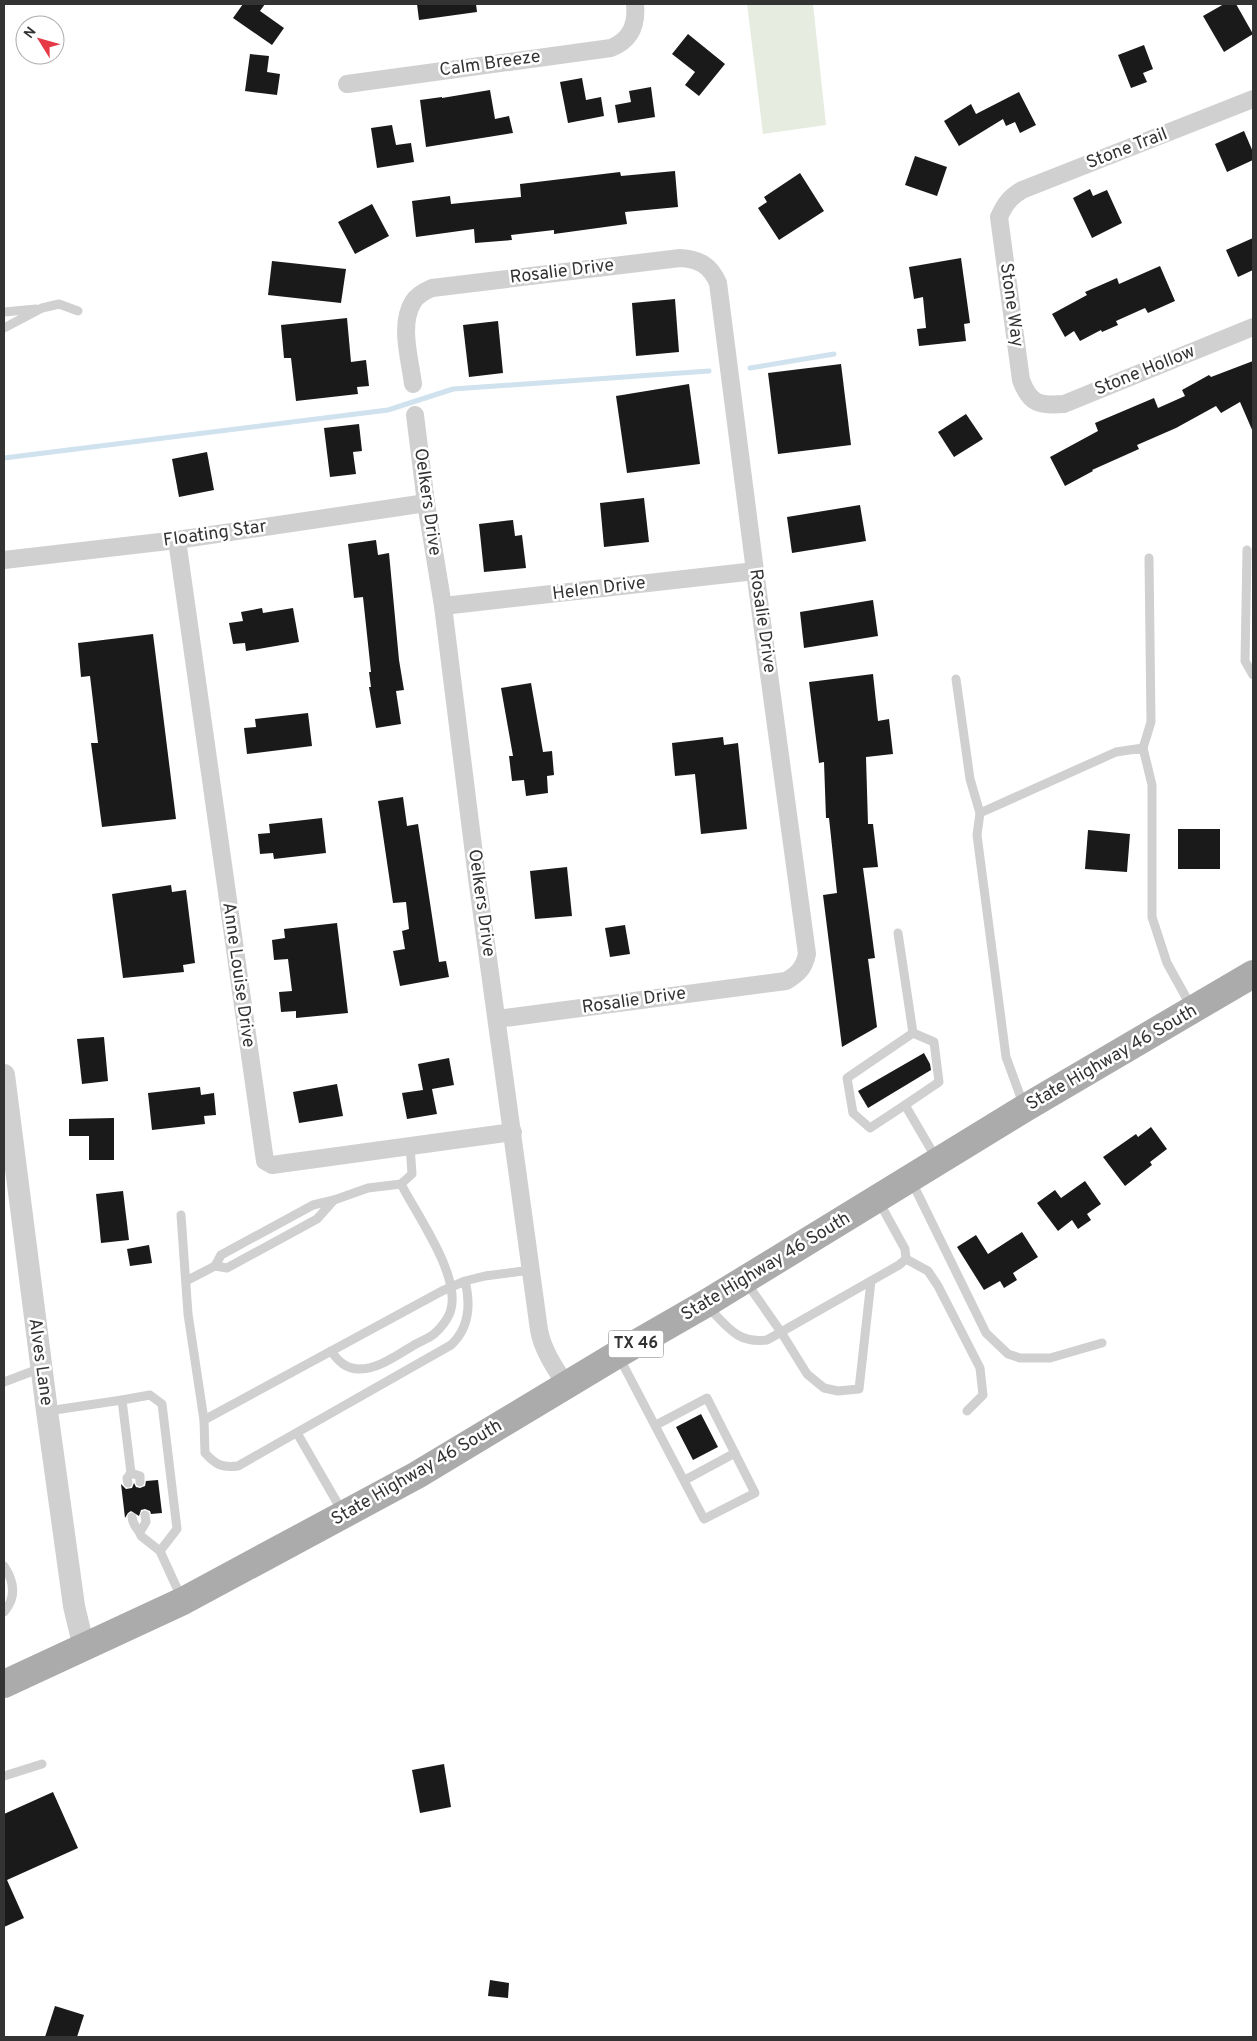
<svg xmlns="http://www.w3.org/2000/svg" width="1257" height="2041" font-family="Overpass,sans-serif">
	<rect width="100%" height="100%" fill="#fff"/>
	<path fill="#e6ecdf" d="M747 4H813L826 125 763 134Z"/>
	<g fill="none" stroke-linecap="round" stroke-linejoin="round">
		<g stroke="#cfe2ee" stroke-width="5">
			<path d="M750 368 834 354"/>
			<path d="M4 458 388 410 453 389 709 371"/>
		</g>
	</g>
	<g fill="#1a1a1a">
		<path d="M243 4H265L260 11 284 28 272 45 233 18Z"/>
		<path d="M417 4H476L477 12 419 20Z"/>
		<path d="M1224 4H1236L1253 34 1224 52 1203 16Z"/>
		<path d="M688 34 725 64 699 96 685 85 695 72 672 54Z"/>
		<path d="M1144 45 1153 69 1143 73 1147 82 1131 88 1118 55Z"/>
		<path d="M250 54 269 56 267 72 280 74 277 95 245 91Z"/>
		<path d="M582 78 586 100 601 97 604 116 568 123 560 82Z"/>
		<path d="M651 87 655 117 618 123 615 105 631 102 629 91Z"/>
		<path d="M490 90 495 119 509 116 513 133 426 147 420 100 442 97V98Z"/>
		<path d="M1019 92 1036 125 1020 133 1015 122 1006 126 1003 119 959 146 944 121 971 104 976 114Z"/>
		<path d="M392 125 396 145 411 143 414 162 377 168 371 128Z"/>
		<path d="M1244 131 1253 152V160L1227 172 1215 144Z"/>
		<path d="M915 156 947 167 937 196 905 185Z"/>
		<path d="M675 171 678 207 625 212 627 224 554 234V230L511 235 512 240 475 243 474 229 416 237 412 201 450 196 451 204 521 197 520 184 620 172 621 176Z"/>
		<path d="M800 173 824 211 779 240 758 208 767 202 764 197Z"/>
		<path d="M1090 189 1093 196 1107 190 1122 223 1092 238 1073 198Z"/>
		<path d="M372 204 389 236 355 254 338 222Z"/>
		<path d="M1253 238V270L1238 277 1226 250Z"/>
		<path d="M961 258 970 323 964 324 966 341 919 346 917 329 926 328 923 297 914 299 909 267Z"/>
		<path d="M272 261 346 269 341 303 268 295Z"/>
		<path d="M1160 266 1175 301 1148 313 1145 308 1116 321 1118 325 1102 332 1101 330 1080 341 1074 331 1065 337 1052 314 1087 295 1085 292 1117 278 1119 284Z"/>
		<path d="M675 299 679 352 636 356 632 303Z"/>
		<path d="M347 318 351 362 366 360 369 386 357 387 358 394 296 401 291 358H284L281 325Z"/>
		<path d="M498 321 503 373 469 377 463 325Z"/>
		<path d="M1253 361V432L1240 402 1221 413 1216 406 1176 428 1137 445 1139 449 1092 470 1093 471 1065 486 1050 457 1098 431 1095 423 1154 398 1158 408 1185 396 1182 390 1209 375 1211 377Z"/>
		<path d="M841 364 851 445 778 454 768 373Z"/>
		<path d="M689 384 700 464 627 473 616 396Z"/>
		<path d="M966 414 983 439 954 457 938 432Z"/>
		<path d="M359 424 362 451 353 452 356 474 330 477 324 428Z"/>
		<path d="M207 452 214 490 179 497 172 459Z"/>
		<path d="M644 498 649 542 604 547 600 503Z"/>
		<path d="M860 505 866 541 792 553 787 517Z"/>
		<path d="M513 520 515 536 522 535 526 568 484 572 479 524Z"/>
		<path d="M376 540 378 555 389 553 399 660 404 690 396 691 401 724 376 728 369 687H371L369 672H371L363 597 354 598 348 544Z"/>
		<path d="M873 600 878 636 804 648 800 612Z"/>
		<path d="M262 608 263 613 293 608 299 642 246 651 245 643 233 644 229 623 243 621 241 612Z"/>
		<path d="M153 634 176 819 102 827 91 743H98L90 676 81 677 78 643Z"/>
		<path d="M873 674 878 721 889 719 893 754 866 757 868 824H873L878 867 863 868 875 958 868 959 877 1027 842 1047 823 895 837 893 829 818H826L824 762 819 763 809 682Z"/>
		<path d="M531 683 543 752 552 751 554 775 547 776 548 793 526 796 524 780 512 781 509 756H513L501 688Z"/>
		<path d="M308 713 312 746 247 754 244 728 256 727 255 719Z"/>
		<path d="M723 737 724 745 738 743 747 829 701 834 695 774 675 776 672 743Z"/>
		<path d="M403 797 407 826 418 824 439 962 446 961 449 977 400 986 393 951 405 949 402 931 409 929 406 902 393 903 378 801Z"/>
		<path d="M322 818 326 853 274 859 273 853 260 854 258 834 270 833 269 824Z"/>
		<rect x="1178" y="829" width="42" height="40"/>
		<path d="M1088 830 1130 834 1127 872 1085 869Z"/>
		<path d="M567 867 572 916 535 919 530 871Z"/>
		<path d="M171 885 172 892 186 890 195 963 183 965 184 972 123 978 112 894Z"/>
		<path d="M337 923 348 1013 296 1018V1011L281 1012 279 992 292 991 288 959 274 960 272 940 285 938 284 929Z"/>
		<path d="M625 925 630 954 610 957 605 928Z"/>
		<path d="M104 1037 108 1081 82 1084 77 1039Z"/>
		<path d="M924 1053 930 1064 931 1070 868 1108 858 1091Z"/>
		<path d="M449 1058 454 1085 432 1089 437 1114 407 1119 402 1093 423 1090 418 1064Z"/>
		<path d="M337 1084 343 1116 299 1123 293 1092Z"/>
		<path d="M200 1087 201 1095 214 1093 216 1115 204 1116 205 1124 152 1130 148 1093Z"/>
		<path d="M114 1118V1160H89V1136H69V1119Z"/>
		<path d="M1151 1127 1167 1149 1150 1162 1152 1165 1125 1186 1103 1157 1136 1134 1138 1137Z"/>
		<path d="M1085 1181 1101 1204 1087 1214 1091 1220 1078 1229 1072 1220 1058 1231 1037 1203 1055 1190 1061 1198Z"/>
		<path d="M123 1191 129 1240 101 1243 96 1194Z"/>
		<path d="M1022 1232 1038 1257 1013 1273 1017 1280 1004 1288 1000 1281 984 1290 957 1247 976 1235 988 1254Z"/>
		<path d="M149 1245 152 1263 130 1266 127 1249Z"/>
		<path d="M701 1414 718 1447 693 1460 676 1427Z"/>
		<path d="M158 1480 162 1513 151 1514 150 1511 145 1509 141 1510 139 1516 131 1511 128 1513 125 1518 121 1484 126 1489 132 1488 134 1483 136 1487 140 1488 145 1486 146 1481Z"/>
		<path d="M444 1764 451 1807 420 1813 412 1770Z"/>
		<path d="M53 1792 78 1848 7 1880 24 1918 4 1927V1814Z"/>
		<path d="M490 1980 509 1983 508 1998 488 1996Z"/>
		<path d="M55 2006 84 2015 77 2037H45Z"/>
	</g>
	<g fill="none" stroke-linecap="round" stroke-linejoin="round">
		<g stroke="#d0d0d0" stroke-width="9">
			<path d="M4 312 36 309"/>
			<path d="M4 328 42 308 59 304 78 311"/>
			<path d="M1247 550 1245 661 1253 675"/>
			<path d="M956 679 970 779 980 813"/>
			<path d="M1143 748 1151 722 1149 558"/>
			<path d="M898 933 913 1033 934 1042 939 1082 905 1105 936 1158"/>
			<path d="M905 1105 870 1128 853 1113 847 1078 913 1033"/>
			<path d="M1024 1106 1006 1057 977 835 980 813 1116 752 1143 748 1152 785V917L1167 963 1192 1008"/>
			<path d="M911 1180 986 1333 1008 1354 1020 1358H1050L1102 1343"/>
			<path d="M181 1215 188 1314 204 1420"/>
			<path d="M906 1259 928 1271 938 1286 980 1368 983 1395 967 1411"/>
			<path d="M215 1266 227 1268 317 1219 334 1200"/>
			<path d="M186 1281 215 1266 221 1255 313 1205 334 1200 368 1188 401 1184 412 1174 410 1146"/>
			<path d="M465 1281C471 1305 469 1328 451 1345L238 1466C222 1468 216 1465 205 1453L204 1420 442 1291 465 1281 485 1276 531 1270"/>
			<path d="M746 1282 781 1332 807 1374 824 1388 838 1391 859 1389 871 1281"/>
			<path d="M707 1306C727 1326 737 1344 767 1340L899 1265 906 1259 905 1249 878 1200"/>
			<path d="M331 1351C338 1361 346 1369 359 1369 378 1369 395 1356 411 1347 418 1342 428 1339 434 1334 441 1328 449 1318 451 1309 460 1275 417 1215 401 1184"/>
			<path d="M619 1357 704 1519 755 1493 707 1398 656 1425"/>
			<path d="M4 1382 41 1368"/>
			<path d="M48 1411 122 1400"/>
			<path d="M297 1433 342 1511"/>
			<path d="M131 1473 140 1476V1482"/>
			<path d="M685 1480 735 1453"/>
			<path d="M128 1483 127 1478 131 1473 122 1400 150 1395 162 1404 177 1529 160 1551 141 1536C139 1528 133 1528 132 1517"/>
			<path d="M140 1532 146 1522 145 1515"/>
			<path d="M160 1551 182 1599"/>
			<path d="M4 1566C14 1581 17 1597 4 1612"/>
			<path d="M4 1776 42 1764"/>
		</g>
		<g stroke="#d0d0d0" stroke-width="18">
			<path d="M347 84 611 48C631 40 637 24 635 4"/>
			<path d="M1253 99 1022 190C1010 197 1005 204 999 217L1021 380C1030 404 1039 406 1064 404L1253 327"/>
			<path d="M413 384C410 359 399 325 413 302 417 295 425 291 432 288L680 258C699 259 710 265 718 283L755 571 807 954C804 968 798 974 786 981L497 1019"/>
			<path d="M415 415 426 503 443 606 477 878 539 1330C543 1351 555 1368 566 1385"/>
			<path d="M177 540 265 1161 272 1165 513 1132"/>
			<path d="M4 560 177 540 426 503"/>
			<path d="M443 606 755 571"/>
		</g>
		<path stroke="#d0d0d0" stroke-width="22" d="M4 1075 47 1411 74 1606 84 1648"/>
		<path stroke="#ababab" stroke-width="28" d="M4 1684 183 1601 417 1475 618 1354 705 1304 1025 1108 1253 974"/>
	</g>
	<g text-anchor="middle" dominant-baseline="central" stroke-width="5" stroke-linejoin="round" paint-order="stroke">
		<rect fill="#fff" stroke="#707070" stroke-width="1" x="608.5" y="1330.5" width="55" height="27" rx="4"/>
		<g font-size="16" font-weight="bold" fill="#333">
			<text x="636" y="1344">TX 46</text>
		</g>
		<g font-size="18" fill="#333" stroke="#fff">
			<text transform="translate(490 64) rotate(-8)">Calm Breeze</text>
			<text transform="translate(1127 149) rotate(-21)">Stone Trail</text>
			<text transform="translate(562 272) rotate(-7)">Rosalie Drive</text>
			<text transform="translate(1011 305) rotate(82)">Stone Way</text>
			<text transform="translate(1145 371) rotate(-22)">Stone Hollow</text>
			<text transform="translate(427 502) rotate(82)">Oelkers Drive</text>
			<text transform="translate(215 534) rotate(-8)">Floating Star</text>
			<text transform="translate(599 589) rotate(-7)">Helen Drive</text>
			<text transform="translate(762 621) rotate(82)">Rosalie Drive</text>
			<text transform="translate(481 903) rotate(82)">Oelkers Drive</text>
			<text transform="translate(238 975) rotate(82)">Anne Louise Drive</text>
			<text transform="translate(634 1001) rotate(-8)">Rosalie Drive</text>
			<text transform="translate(1112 1058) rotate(-30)">State Highway 46 South</text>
			<text transform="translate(766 1267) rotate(-31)">State Highway 46 South</text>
			<text transform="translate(40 1362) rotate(82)">Alves Lane</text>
			<text transform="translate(417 1473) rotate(-30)">State Highway 46 South</text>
		</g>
	</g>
	<rect width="1257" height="2041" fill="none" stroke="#333333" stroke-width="10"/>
	<g transform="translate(40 40) rotate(307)"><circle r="24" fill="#ffffff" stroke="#adadad"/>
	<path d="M0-4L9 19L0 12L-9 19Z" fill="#e63946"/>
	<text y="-8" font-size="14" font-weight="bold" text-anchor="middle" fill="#333333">N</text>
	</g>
</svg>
